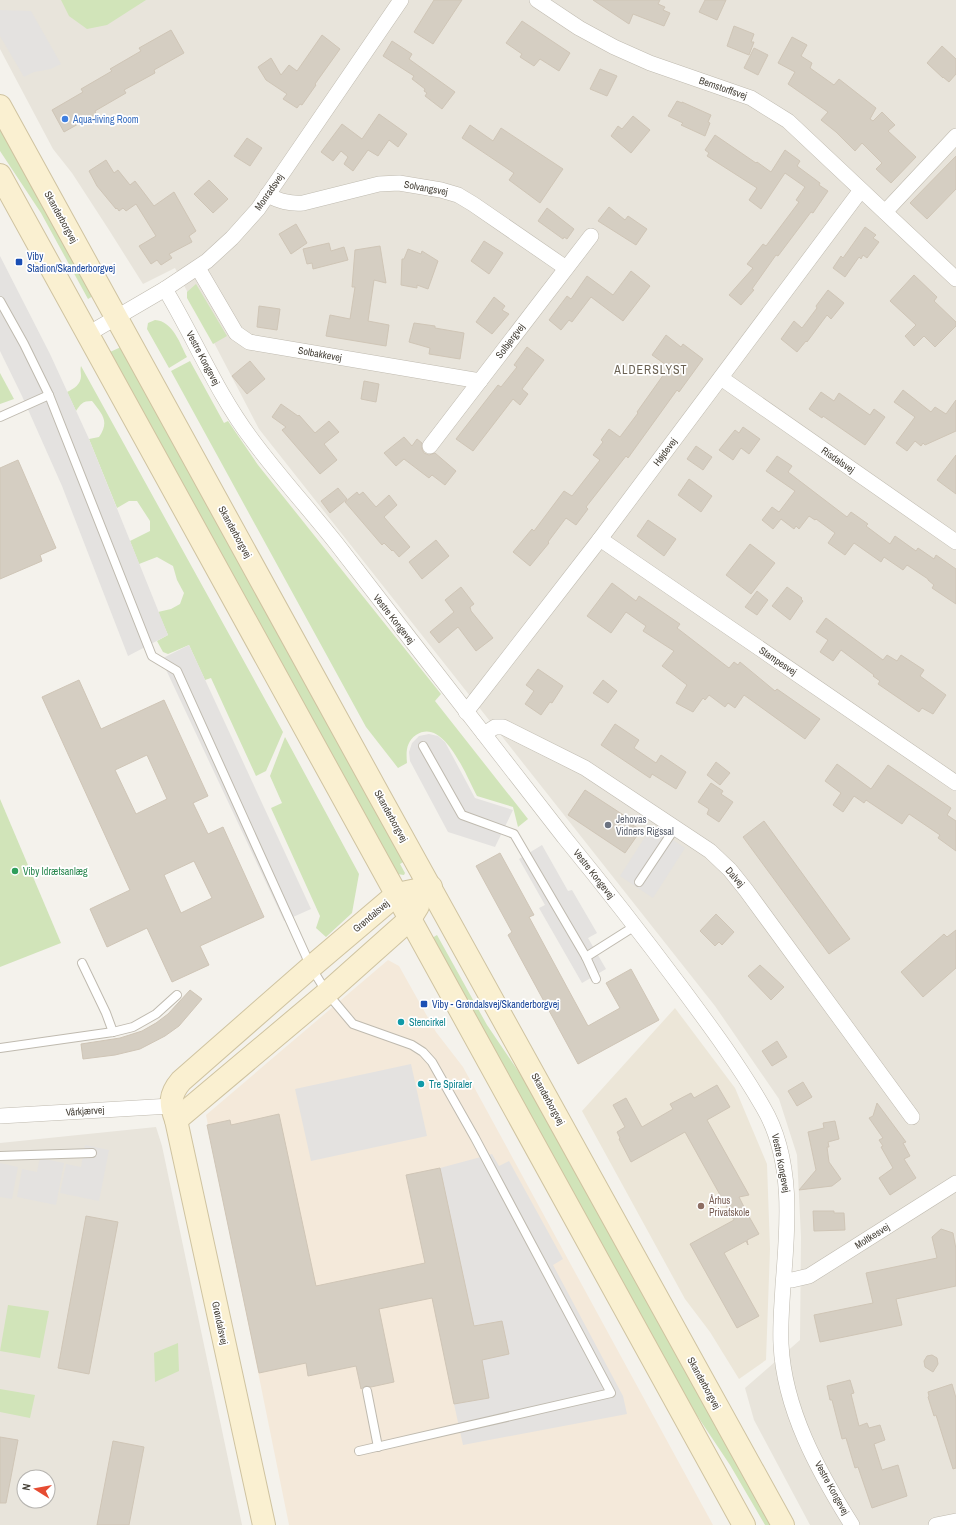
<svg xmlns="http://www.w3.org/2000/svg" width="956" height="1525" font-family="'Archivo Narrow',sans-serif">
	<rect width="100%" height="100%" fill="#f4f2ec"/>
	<g fill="#e8e4db" fill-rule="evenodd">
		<path d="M0 0H956V1525H810L754 1420 745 1388 800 1340 801 1237 797 1155 779 1099 715 1006 259 429 175 268 143 284 109 230 72 173 53 149 0 49Z"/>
		<path d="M156 1127 162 1146 242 1525H0V1143ZM24 1477H48V1501H24Z"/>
	</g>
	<path fill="#f4e9da" d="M388 960 399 966 436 1032 463 1067 713 1525H289L206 1115Z"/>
	<path fill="#ece6d8" d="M675 1008 735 1088 767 1164 770 1249 766 1360 739 1379 710 1332 685 1299 582 1111Z"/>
	<g fill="#d1e4b9">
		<path d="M61 0H146L107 25 87 29 69 16Z"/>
		<path d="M0 129 93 296 88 299 41 213 0 151Z"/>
		<path d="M196 284 227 336 213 344 187 298V292Z"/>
		<path d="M155 320C173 321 180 344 187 357L169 368 147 329 148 323Z"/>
		<path d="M121 347 405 861 400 864 405 873 404 875 397 874 110 352Z"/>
		<path d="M190 361 224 423 228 421 258 465 441 694 435 701 528 819 518 827 513 807 477 796C467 778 444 716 416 735 406 742 406 752 407 763L398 768 366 727 171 371Z"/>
		<path d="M81 366 283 732 266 771 256 776 211 678 205 680 189 645 168 654 163 652 157 641 168 635 158 612 171 609 180 604 184 593 177 580 173 566 157 557 139 564 130 541 150 531V521L137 501H129L117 508 89 439 99 437C110 421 102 414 92 401 82 401 81 404 76 411L67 392C74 389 81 384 81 376 81 372 80 370 81 366Z"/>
		<path d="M0 373 14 399 0 404Z"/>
		<path d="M285 737 359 874 352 913 326 937 316 928 320 916 271 808 282 803 270 776Z"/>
		<path d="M0 799 61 943 0 967Z"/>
		<path d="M437 935 487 1025 529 1087 771 1525H765L730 1465 686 1399 432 938Z"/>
		<path d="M8 1305 49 1311 40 1358 0 1351Z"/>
		<path d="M178 1343 179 1371 155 1382 154 1353Z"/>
		<path d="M0 1389 35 1395 30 1418 0 1412Z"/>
	</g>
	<g fill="#e4e2e0">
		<path d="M0 10 31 11 61 64 51 69 34 72 24 77 0 36Z"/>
		<path d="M0 256 50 354 89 439 168 635 128 656 62 486 22 396 0 351Z"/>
		<path d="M189 645 311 909 284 921 161 659Z"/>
		<path d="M429 734 438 736 445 742 475 798 513 810 495 847 448 832 410 761 409 752 412 743 419 736Z"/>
		<path d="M652 826 685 848 653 898 620 876Z"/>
		<path d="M542 845 568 891 572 890 597 933 588 938 606 969 582 983 539 908 545 905 519 859Z"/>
		<path d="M411 1064 427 1136 311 1161 295 1089Z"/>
		<path d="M85 1145 109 1150 99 1201 60 1193 66 1164 81 1167Z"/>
		<path d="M492 1154 499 1166 509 1161 563 1259 553 1265 623 1396 627 1414 463 1445 454 1404 489 1398 482 1360 509 1354 502 1321 474 1326 440 1168Z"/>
		<path d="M40 1158 64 1163 56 1205 17 1197 22 1169 37 1172Z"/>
		<path d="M0 1163 18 1167 12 1199 0 1197Z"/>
	</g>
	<g fill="#d5cec2" stroke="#cfc5b6" fill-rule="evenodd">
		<path d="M434 0H462L433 44 414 32Z"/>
		<path d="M593 0H660L658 4 665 7 663 10 670 13 664 26 633 14 629 24Z"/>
		<path d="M705 0H726L717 20 699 12Z"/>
		<path d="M522 21 570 53 559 71 540 59 534 66 520 57 522 54 506 43Z"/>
		<path d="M734 26 754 34 751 42H754L749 55 727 46Z"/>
		<path d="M171 30 184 53 154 70 155 73 124 90 126 93 95 111 96 114 64 132 52 110 83 92 81 89 112 71 110 69 141 51 139 48Z"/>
		<path d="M322 35 340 49 315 84 316 85 302 105 300 104 297 108 283 99 287 94 266 80 258 67 271 58 281 75 289 65 297 71Z"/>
		<path d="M792 37 807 45 801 56 812 63 810 68 834 85 839 79 876 108 870 119 873 121 882 112 895 125 888 131 916 157 891 183 876 169 882 163 862 143 855 151 836 132 821 120 828 112 788 84 795 72 778 63Z"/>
		<path d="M392 41 412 54 409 59 455 92 442 109 425 96 427 93 424 91 425 89 412 79 414 76 383 56Z"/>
		<path d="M942 46 956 59V74L949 82 943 77V78L927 63Z"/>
		<path d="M754 48 768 55 758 75 744 68Z"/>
		<path d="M600 69 617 76 607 96 590 89Z"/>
		<path d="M677 101 682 103V102L711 115 708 122 710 123 705 136 681 125 683 123 668 116Z"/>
		<path d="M379 114 407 134 398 147 389 140 378 156 368 150 353 171 344 164 348 157 341 151 333 161 321 152 342 124 362 139Z"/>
		<path d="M633 116 650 130 631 153 611 136 618 126 622 129Z"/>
		<path d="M470 125 493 141 501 128 563 169 540 203 509 180 514 173 462 138Z"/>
		<path d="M715 135 756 163 757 162 771 172 785 150 800 161 797 166 820 183 819 185 828 191 813 213 811 212 778 256 776 255 752 289 754 290 741 305 729 295 753 268 747 264 763 244 766 246 799 202 796 200 805 187 785 173 761 209 749 200 757 188 707 156 709 153 705 150Z"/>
		<path d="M247 138 262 148 250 166 234 156Z"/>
		<path d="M956 156V189L927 219 910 203Z"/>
		<path d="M106 160 114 173 118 170 130 185 135 181 154 206 174 192 196 231 189 236 192 242 169 254 172 258 161 265 157 260 151 264 139 246 156 236 136 204 126 211 123 208 119 211 117 208 116 209 97 186 89 171Z"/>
		<path d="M209 180 228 199 213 213 194 194Z"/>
		<path d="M609 207 625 220 628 216 647 229 636 245 598 221Z"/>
		<path d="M547 208 574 229 567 239 564 237 563 239 538 221Z"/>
		<path d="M296 224 307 243 291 254 279 234Z"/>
		<path d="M865 227 876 235 873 238 879 242 867 258 863 255 861 259 859 257 845 277 833 268 841 256 843 258Z"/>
		<path d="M484 241 503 253 489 274 471 261Z"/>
		<path d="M329 243 331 251 344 247 348 260 313 269 312 263 307 264 303 249Z"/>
		<path d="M380 246 386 283 374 280 368 321 389 325 386 346 326 336 330 315 350 319 355 287H352L355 250Z"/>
		<path d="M408 249 421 254 422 251 438 261 428 289 417 285V288L401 285 402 259H404Z"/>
		<path d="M631 271 650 286 623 321 591 297 572 322 569 320 561 330 549 320 567 296 571 299 587 276 613 295Z"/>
		<path d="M914 275 937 297 934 301 956 322V326L935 347 924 336 914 346 905 336 916 325 890 301Z"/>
		<path d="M828 290 844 303 831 319 827 315 807 342 806 341 797 352 781 339 794 321 802 328 817 308 816 306Z"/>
		<path d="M494 297 505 306 502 310 509 314 492 334 476 322Z"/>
		<path d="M259 306 280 309 277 330 257 327Z"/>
		<path d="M414 323 435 326V328L464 333 460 359 429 354 430 348 409 342Z"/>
		<path d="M666 335 681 347 683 344 703 359 679 392 677 390 628 458 626 456 586 507 588 509 576 525 566 518 548 542 549 543 530 566 513 552 532 529 534 531 564 491 572 496 600 460 593 455 603 442 601 440 609 429 620 437 638 413 637 412 669 367 652 355Z"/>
		<path d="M527 347 544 360 522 389 528 394 520 405 513 399 473 451 456 439 498 385 501 387 517 367 514 365Z"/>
		<path d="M250 361 265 379 247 394 232 376Z"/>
		<path d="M364 381 379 384 376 402 361 399Z"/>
		<path d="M903 390 931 412 935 407 946 414 956 400V431L925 445 923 443 921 446 915 441 907 451 896 443 915 417 894 402Z"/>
		<path d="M821 392 834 401 839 393 870 415 874 409 885 417 865 445 823 416 822 418 809 409Z"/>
		<path d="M281 404 298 416 299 415 315 433 329 421 339 432 324 444 337 460 320 474 282 430 286 427 272 417Z"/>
		<path d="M743 427 760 439 749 454 741 448 733 460 719 450 735 430 739 433Z"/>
		<path d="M404 437 412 446 417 439 422 443V449L424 453 429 455 435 453 456 471 445 485 432 475 429 478 404 459 396 466 384 453Z"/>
		<path d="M696 446 712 457 703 470 687 459Z"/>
		<path d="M956 455V494L937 480Z"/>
		<path d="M777 456 792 466 788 472 847 517 851 512 868 524 866 526 890 544 895 536 916 551 918 548 934 559 936 555 956 569V604L932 588 934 585 928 580V579L907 565 903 570 884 557 881 562 854 543 845 555 828 543 835 533 816 519 815 520 809 516 799 529 796 526 794 529 781 519 773 529 762 520 772 507 779 512 795 491 766 471Z"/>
		<path d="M18 460 56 548 40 555 42 561 0 579V468Z"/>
		<path d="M689 479 712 496 701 512 678 495Z"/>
		<path d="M338 488 347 499 330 513 321 501Z"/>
		<path d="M357 492 359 495 363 492 376 507 389 495 397 505 384 517 410 547 399 557 393 550 392 551 384 543 382 545 345 502Z"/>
		<path d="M648 520 676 539 664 556 637 536Z"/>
		<path d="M436 540 449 556 422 579 409 562Z"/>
		<path d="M750 544 775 563 751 594 726 575Z"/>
		<path d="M612 583 636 601 639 596 680 624 677 628 729 668 734 662 738 665 740 662 775 691 777 689 820 719 805 739 744 695 735 708 728 703 725 707 709 695 705 700 703 698 693 712 676 703 687 685 662 666 674 651 643 631 646 626 626 612 611 633 587 616Z"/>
		<path d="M461 587 474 604 470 607 471 611 493 638 476 651 458 627 439 643 430 632 454 612 445 600Z"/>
		<path d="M787 587 802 598 801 599 803 601 790 620 772 606Z"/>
		<path d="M757 591 768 600 757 615 745 607Z"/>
		<path d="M826 618 883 660 887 655 897 661 901 655 924 670 920 676 946 695 933 714 922 708 919 712 878 684 880 681 873 676 874 675 841 650 833 661 820 652 828 640 816 632Z"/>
		<path d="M538 669 563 686 552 703 550 702 541 715 525 704 534 691 526 685Z"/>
		<path d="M79 680 101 729 164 700 208 796 193 803 208 834 223 827 264 917 200 946 209 965 172 982 147 928 107 947 90 909 130 890 42 697ZM147 755 167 799 136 814 115 770ZM194 861 212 898 181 913 164 875Z"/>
		<path d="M603 680 617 691 608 703 593 693Z"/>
		<path d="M615 724 639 740 634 748 656 763 661 755 686 772 676 789 652 774 650 778 601 745Z"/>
		<path d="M716 762 730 773 720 785 707 775Z"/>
		<path d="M837 764 871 789 888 765 951 808 947 815 956 821V851L938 838 940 835 909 814 902 824 866 800 864 803 854 796 843 812 833 805 841 793 825 781Z"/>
		<path d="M711 783 723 791 721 794 733 802 719 822 707 814 709 809 698 802Z"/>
		<path d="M585 790 628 818 626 821 641 830 625 853 568 815Z"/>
		<path d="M764 821 850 939 829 954 743 837Z"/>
		<path d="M500 853 534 915 529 917 588 1026 620 1008 606 983 631 969 659 1020 578 1064 508 935 512 932 476 866Z"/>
		<path d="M716 914 734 932 722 945 719 942 715 946 700 931Z"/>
		<path d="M956 930V968L923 997 901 972 944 934 947 937Z"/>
		<path d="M760 965 784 987 771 1000 748 976Z"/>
		<path d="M190 990 202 999 179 1026 165 1036 140 1049 115 1055 83 1059 81 1044 120 1038 142 1031 156 1023 168 1014Z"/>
		<path d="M777 1041 787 1057 772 1066 762 1051Z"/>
		<path d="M803 1082 812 1097 797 1106 788 1091Z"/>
		<path d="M717 1085 730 1107 707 1120 749 1195 739 1197 745 1209 746 1213H747L759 1234 747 1240 748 1245 746 1241 724 1253 759 1316 737 1328 690 1244 734 1220 685 1132 631 1162 619 1139 620 1138 617 1132 625 1127 613 1105 626 1098 642 1127 673 1109 670 1104 691 1093 694 1098Z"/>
		<path d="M877 1103 906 1142 903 1143 910 1156 904 1159 916 1178 890 1195 879 1178 893 1168 881 1147 883 1146 879 1140 883 1138 869 1118 873 1116Z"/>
		<path d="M279 1114 316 1286 425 1263 406 1175 440 1168 474 1326 502 1321 509 1354 482 1360 489 1398 454 1404 432 1298 379 1309 394 1382 371 1387 366 1386 361 1389 356 1366 308 1376 306 1363 259 1373 207 1125 230 1120 231 1125Z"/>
		<path d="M835 1121 839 1139 828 1142 829 1147H827L829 1162 841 1179 832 1186 799 1190 816 1170 808 1132 824 1128 823 1123Z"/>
		<path d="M813 1211H834V1213H844L845 1230 814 1231Z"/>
		<path d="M86 1216 118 1222 89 1374 58 1368Z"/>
		<path d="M941 1229 953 1233 956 1249V1286L896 1299 902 1325 820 1342 814 1315 873 1303 866 1273 937 1258 932 1237Z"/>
		<path d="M932 1355 937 1358 938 1364 933 1372 925 1367 924 1361 927 1356Z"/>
		<path d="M850 1380 854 1393 851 1394 859 1426 867 1423 869 1428 880 1425 885 1440 874 1444 882 1470 898 1465 907 1496 872 1508 858 1467 855 1468 846 1438 842 1439 832 1400H830L827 1386Z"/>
		<path d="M952 1384 956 1398V1468L953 1469 936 1415 934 1416 928 1397 929 1396 928 1392Z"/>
		<path d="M0 1437 18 1440 6 1503H0Z"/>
		<path d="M113 1441 144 1447 129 1525H97Z"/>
	</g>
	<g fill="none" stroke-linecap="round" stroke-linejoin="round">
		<g stroke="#bfbaaf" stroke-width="10">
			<g id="lane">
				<path d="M0 301 24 344 49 395 152 656 177 671 311 967 327 993 353 1024 412 1045 423 1052 432 1062 475 1138 611 1393 359 1451"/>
				<path d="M0 417 49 395"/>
				<path d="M423 746 462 815 514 834 586 957 596 979"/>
				<path d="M639 882 675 828"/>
				<path d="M586 957 635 926"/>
				<path d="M82 963 106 1013 113 1032"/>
				<path d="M0 1048 113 1032 133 1027 156 1014 177 995"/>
				<path d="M0 1156 92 1153"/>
				<path d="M367 1391 378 1447"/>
			</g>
		</g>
		<g stroke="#bfbaaf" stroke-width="16">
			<g id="street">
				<path d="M537 0 579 28 614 47 650 63 751 98 788 121 956 279"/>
				<path d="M267 195C280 201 289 204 303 203L379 184 399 183 441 190 458 195 473 204 566 268"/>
				<path d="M885 212 956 136"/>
				<path d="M198 268 236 333 249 342 480 381"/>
				<path d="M165 289C195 339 217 394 253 441 279 476 309 509 336 543 412 641 487 739 564 837 604 886 643 936 681 987 710 1026 739 1065 763 1107 794 1159 788 1227 783 1285 782 1305 780 1324 781 1344 784 1409 818 1471 852 1525"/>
				<path d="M88 334 165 289 207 261 232 238 258 209 401 0"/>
				<path d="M721 378 956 542"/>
				<path d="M430 446 591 236"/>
				<path d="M600 539 956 783"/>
				<path d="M466 712 600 539 861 190"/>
				<path d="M484 734 495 727H503L585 768 710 851 730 870 746 890 912 1117"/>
				<path d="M0 1116 171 1106"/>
				<path d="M784 1279 792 1280 809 1276 956 1183"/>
				<path d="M936 1525 956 1521"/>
			</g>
		</g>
		<g stroke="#cfc3a0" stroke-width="24">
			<g id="secondary">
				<path d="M0 106 379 795 783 1525"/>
				<path d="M0 175 744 1525"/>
				<path d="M176 1120 327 993 410 919 418 906"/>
				<path d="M264 1525 176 1120C170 1104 169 1095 181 1081L311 967 397 894 431 887"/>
			</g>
		</g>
		<use href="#lane" stroke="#fff" stroke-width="8"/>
		<use href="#street" stroke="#fff" stroke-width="15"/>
		<use href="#secondary" stroke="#faf0d1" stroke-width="22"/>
	</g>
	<circle fill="#3f7fe0" stroke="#fff" stroke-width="1.5" cx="65" cy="119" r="4"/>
	<g fill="#1a4fb4" stroke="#fff" stroke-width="1.5">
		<rect x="15" y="258" width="8" height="8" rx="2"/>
		<rect x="420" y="1000" width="8" height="8" rx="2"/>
	</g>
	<circle fill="#6b7280" stroke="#fff" stroke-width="1.5" cx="608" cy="825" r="4"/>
	<circle fill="#2e9e5b" stroke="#fff" stroke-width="1.5" cx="15" cy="871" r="4"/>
	<g fill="#0f9aa8" stroke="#fff" stroke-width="1.5">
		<circle cx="401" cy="1022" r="4"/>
		<circle cx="421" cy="1084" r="4"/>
	</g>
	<circle fill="#8d6e63" stroke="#fff" stroke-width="1.5" cx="701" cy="1206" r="4"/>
	<g text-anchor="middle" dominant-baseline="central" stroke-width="3.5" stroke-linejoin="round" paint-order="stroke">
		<g font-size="10" fill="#48433a" stroke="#fff">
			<text transform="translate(723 88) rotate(19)">Bernstorffsvej</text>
			<text transform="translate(426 188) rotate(10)">Solvangsvej</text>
			<text transform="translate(269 192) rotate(-55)">Monradsvej</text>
			<text transform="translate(61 217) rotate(61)">Skanderborgvej</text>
			<text transform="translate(510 341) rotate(-53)">Solbjergvej</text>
			<text transform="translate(320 354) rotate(10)">Solbakkevej</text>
			<text transform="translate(203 358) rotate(62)">Vestre Kongevej</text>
			<text transform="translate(665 452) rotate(-53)">Højdevej</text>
			<text transform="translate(838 460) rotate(35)">Risdalsvej</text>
			<text transform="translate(235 532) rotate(61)">Skanderborgvej</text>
			<text transform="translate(394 619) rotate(52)">Vestre Kongevej</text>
			<text transform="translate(778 661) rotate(34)">Stampesvej</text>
			<text transform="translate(391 816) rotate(61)">Skanderborgvej</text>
			<text transform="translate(594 874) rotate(52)">Vestre Kongevej</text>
			<text transform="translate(735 877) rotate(49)">Dalvej</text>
			<text transform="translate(371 916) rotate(-40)">Grøndalsvej</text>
			<text transform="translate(548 1099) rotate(61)">Skanderborgvej</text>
			<text transform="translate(85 1111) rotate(-4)">Vårkjærvej</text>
			<text transform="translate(781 1163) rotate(79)">Vestre Kongevej</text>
			<text transform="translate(872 1236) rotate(-32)">Moltkesvej</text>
			<text transform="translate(220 1323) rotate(78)">Grøndalsvej</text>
			<text transform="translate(704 1383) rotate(61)">Skanderborgvej</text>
			<text transform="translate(832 1488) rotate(61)">Vestre Kongevej</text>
		</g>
		<g font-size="10" fill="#366cbe" stroke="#fff" text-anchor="start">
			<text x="73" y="119">Aqua-living Room</text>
		</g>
		<g font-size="10" fill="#164399" stroke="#fff" text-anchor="start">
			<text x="27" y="256">Viby<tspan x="27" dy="12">Stadion/Skanderborgvej</tspan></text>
			<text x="432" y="1004">Viby - Grøndalsvej/Skanderborgvej</text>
		</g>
		<g font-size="10" fill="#5b616d" stroke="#fff" text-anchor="start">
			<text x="616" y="819">Jehovas<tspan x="616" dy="12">Vidners Rigssal</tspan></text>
		</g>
		<g font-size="10" fill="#27864d" stroke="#fff" text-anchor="start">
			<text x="23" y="871">Viby Idrætsanlæg</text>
		</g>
		<g font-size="10" fill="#0d838f" stroke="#fff" text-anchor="start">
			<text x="409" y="1022">Stencirkel</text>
			<text x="429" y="1084">Tre Spiraler</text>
		</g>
		<g font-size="10" fill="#785e54" stroke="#fff" text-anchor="start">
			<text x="709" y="1200">Århus<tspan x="709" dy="12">Privatskole</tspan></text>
		</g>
		<g font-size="12" letter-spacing="1" fill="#6a6152" stroke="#fff">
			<text x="651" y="370">ALDERSLYST</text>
		</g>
	</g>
	<g transform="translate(36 1489) rotate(281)"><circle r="19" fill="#ffffff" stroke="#b6b4b0"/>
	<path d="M0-3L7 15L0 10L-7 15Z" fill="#e64c32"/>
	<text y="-6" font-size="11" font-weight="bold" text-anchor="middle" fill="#48433a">N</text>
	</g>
</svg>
